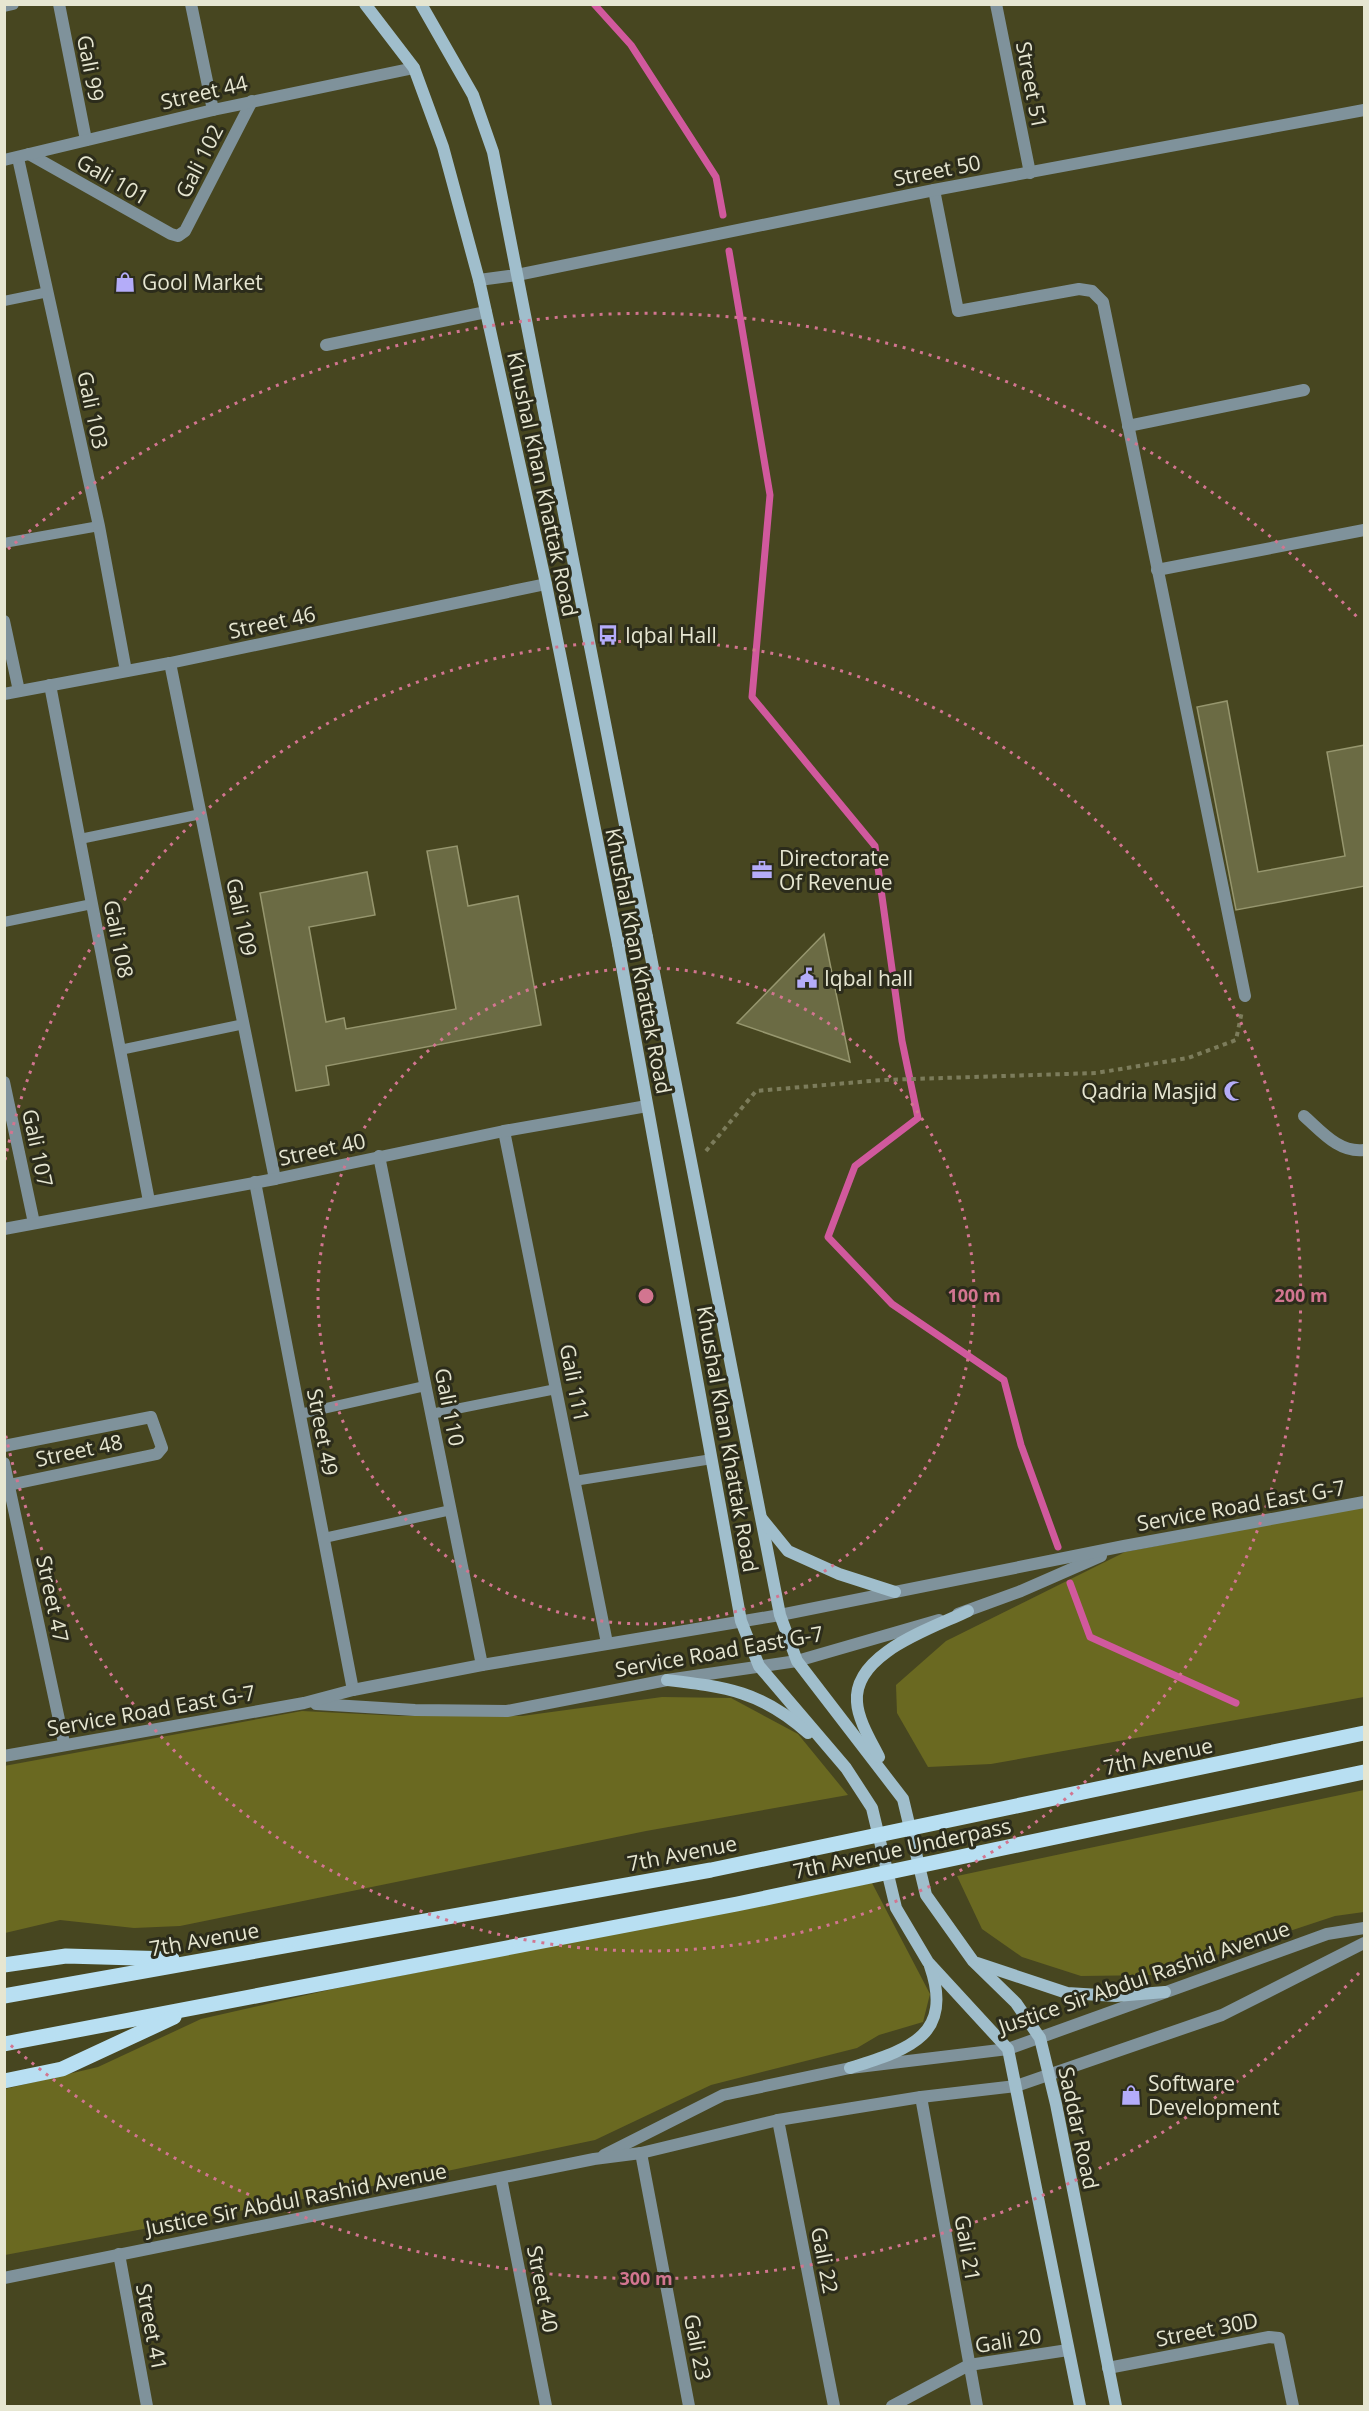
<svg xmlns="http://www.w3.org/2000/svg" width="1369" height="2411" font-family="'Open Sans',sans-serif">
	<rect width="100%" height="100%" fill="#474620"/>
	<g fill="#6a6921">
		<path d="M1364 1506V1697L991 1764 928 1767 897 1713 896 1685 946 1641 1125 1552Z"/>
		<path d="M662 1697 731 1698 798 1734 848 1795 646 1831 180 1926 134 1928 60 1920 5 1933 4 1766 302 1711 401 1716H522Z"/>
		<path d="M1364 1790V1912L1335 1916 1156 1975 1081 1976 1022 1957 982 1929 957 1876Z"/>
		<path d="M872 1883 930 1994 923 2022 879 2035 857 2048 711 2085 595 2140 404 2180 5 2255V2089L98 2067 201 2019 333 1989Z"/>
	</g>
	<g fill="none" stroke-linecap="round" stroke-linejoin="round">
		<g stroke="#d1599d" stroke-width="7">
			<path d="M594 4 631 45 716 177 723 215"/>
			<path d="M729 251 770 495 752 697 875 846 902 1041 918 1118 855 1166 828 1237 892 1304 1004 1380 1021 1445 1058 1547"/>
			<path d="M1070 1583 1090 1637 1236 1703"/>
		</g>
	</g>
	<g fill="#6b6b44" stroke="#96966e" stroke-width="1.5">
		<path d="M1227 701 1258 872 1345 856 1327 752 1365 745V886L1236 910 1197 707Z"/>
		<path d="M457 846 468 906 518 896 541 1025 326 1066 329 1085 296 1091 260 893 367 872 375 915 309 927 326 1022 344 1018 346 1029 456 1009 427 851Z"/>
		<path d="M824 934 850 1062 737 1023Z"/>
	</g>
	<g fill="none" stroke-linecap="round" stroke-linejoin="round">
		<path stroke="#7c7c5b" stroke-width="4" stroke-dasharray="4.5 4.5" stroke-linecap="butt" d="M706 1151 756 1091 882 1080 1096 1073 1188 1058 1236 1040 1242 1011"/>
		<g stroke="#7f929b" stroke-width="10">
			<path d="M4 301 48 292"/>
			<path d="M4 543 99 526"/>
			<path d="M80 839 201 814"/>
			<path d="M4 922 92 904"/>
			<path d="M120 1050 244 1024"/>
			<path d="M300 1414 425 1386"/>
			<path d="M431 1414 556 1389"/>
			<path d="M574 1481 712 1459"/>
			<path d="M324 1538 451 1510"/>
		</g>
		<g stroke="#7f929b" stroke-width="12">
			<path d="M59 4 86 140"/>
			<path d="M191 4 213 110"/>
			<path d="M996 4 1030 173"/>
			<path d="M4 6 13 4"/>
			<path d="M29 154 171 234 178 236 185 231 252 101"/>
			<path d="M18 158 99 526 126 671"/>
			<path d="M4 160 213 110 414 68"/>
			<path d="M934 190 958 311 1079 289 1092 291 1103 302 1245 996"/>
			<path d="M479 280 517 275 934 190 1364 110"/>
			<path d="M326 345 486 312"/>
			<path d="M1128 426 1304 390"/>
			<path d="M1157 570 1364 530"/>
			<path d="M4 621 19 691"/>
			<path d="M170 663 275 1179"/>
			<path d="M50 685 149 1201"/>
			<path d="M4 694 170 663 546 584"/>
			<path d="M4 1082 34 1223"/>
			<path d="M1304 1116C1322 1132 1339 1153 1364 1150"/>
			<path d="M504 1131 607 1643"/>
			<path d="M379 1156 482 1665"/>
			<path d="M255 1182 353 1690"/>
			<path d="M4 1229 275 1179 504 1131 647 1106"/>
			<path d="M4 1446 151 1417 162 1448 157 1454 4 1486"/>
			<path d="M4 1463 64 1743"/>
			<path d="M958 1614 1021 1591 1101 1556"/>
			<path d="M316 1704 415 1710 507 1711 667 1680 797 1661 939 1620"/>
			<path d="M4 1756 304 1703 353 1690 482 1665 780 1615 1124 1546 1364 1502"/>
			<path d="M921 2097 977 2406"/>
			<path d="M778 2120 834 2406"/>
			<path d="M641 2153 689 2406"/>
			<path d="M604 2155 723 2095 850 2068 1008 2049 1327 1934 1364 1928"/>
			<path d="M501 2178 546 2406"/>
			<path d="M119 2254 147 2406"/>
			<path d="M4 2278 594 2159 641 2153 778 2120 921 2097 1016 2086 1222 2015 1364 1943"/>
			<path d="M1108 2368 1269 2337 1279 2338 1293 2406"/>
			<path d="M892 2406 969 2365 1068 2350"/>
		</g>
		<g stroke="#a0becc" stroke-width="12">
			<path d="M365 4 414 68 443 147 479 280 546 584 618 944 741 1621 759 1666 846 1768 872 1808 896 1908 928 1962 1008 2049 1080 2406"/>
			<path d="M421 4 473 95 493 152 780 1615 797 1661 903 1799 926 1895 973 1961 1016 2003 1040 2038 1056 2104 1116 2406"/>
			<path d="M618 944 647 937"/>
			<path d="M762 1519 788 1551 839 1574 895 1592"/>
			<path d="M667 1680C726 1687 761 1691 808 1733"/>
			<path d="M879 1757C871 1741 858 1720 857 1702 853 1653 933 1628 968 1611"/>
			<path d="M977 1963 1067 1993 1116 1996 1165 1992"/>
			<path d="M850 2068C905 2050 955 2038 930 1966"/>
		</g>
		<g stroke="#b8dff2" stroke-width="15">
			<path d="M4 1965 66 1956 172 1959"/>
			<path d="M4 1996 711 1870 1364 1733"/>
			<path d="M4 2044 737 1904 1364 1772"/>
			<path d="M4 2081 62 2069 174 2017"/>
		</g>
	</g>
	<g fill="none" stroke="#d27590" stroke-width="3" stroke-dasharray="3 6">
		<circle cx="646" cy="1296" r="328"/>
		<path d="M5 1160A655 655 0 1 1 5 1432"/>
		<path d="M1359 1973A983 983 0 0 1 8 2043M8 549A983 983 0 0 1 1359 619"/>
	</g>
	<defs>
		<g id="shop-bare" transform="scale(1.62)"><path d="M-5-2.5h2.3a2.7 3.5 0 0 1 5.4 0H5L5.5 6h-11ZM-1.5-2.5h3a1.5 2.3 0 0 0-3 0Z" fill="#b4acf9" stroke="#2c2c1b" stroke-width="2.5" paint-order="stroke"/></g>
		<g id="bus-bare" transform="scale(1.62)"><path d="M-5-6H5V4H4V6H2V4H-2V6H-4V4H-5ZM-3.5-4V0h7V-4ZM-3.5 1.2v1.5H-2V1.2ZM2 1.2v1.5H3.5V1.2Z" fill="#b4acf9" stroke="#2c2c1b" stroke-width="2.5" paint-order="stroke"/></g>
		<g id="office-bare" transform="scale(1.62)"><path d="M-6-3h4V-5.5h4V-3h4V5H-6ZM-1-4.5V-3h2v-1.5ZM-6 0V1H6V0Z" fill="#b4acf9" stroke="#2c2c1b" stroke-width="2.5" paint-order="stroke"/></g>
		<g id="civic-bare" transform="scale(1.62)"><path d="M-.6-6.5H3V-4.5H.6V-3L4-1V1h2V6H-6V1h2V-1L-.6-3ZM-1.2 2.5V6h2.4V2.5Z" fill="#b4acf9" stroke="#2c2c1b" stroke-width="2.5" paint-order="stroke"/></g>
		<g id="mosque-bare" transform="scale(1.62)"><path d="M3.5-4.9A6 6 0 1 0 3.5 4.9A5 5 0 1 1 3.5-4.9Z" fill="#b4acf9" stroke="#2c2c1b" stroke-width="2.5" paint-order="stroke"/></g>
	</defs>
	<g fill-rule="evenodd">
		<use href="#shop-bare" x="125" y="282"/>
		<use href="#bus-bare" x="608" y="635"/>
		<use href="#office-bare" x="762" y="870"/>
		<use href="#civic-bare" x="807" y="978"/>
		<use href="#mosque-bare" x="1234" y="1091"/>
		<use href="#shop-bare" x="1131" y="2095"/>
	</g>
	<g text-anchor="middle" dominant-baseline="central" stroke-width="6" stroke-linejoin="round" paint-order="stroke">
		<g font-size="21" fill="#e6e6d1" stroke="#2c2c1b">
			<text transform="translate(91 68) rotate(79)">Gali 99</text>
			<text transform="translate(1032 85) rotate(79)">Street 51</text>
			<text transform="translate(204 92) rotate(-13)">Street 44</text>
			<text transform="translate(199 161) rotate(-63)">Gali 102</text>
			<text transform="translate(937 170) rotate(-11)">Street 50</text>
			<text transform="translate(113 179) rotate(30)">Gali 101</text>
			<text transform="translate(93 410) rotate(78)">Gali 103</text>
			<text transform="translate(543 484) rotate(78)">Khushal Khan Khattak Road</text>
			<text transform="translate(272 622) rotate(-12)">Street 46</text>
			<text transform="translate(242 917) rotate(78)">Gali 109</text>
			<text transform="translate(119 939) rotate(79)">Gali 108</text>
			<text transform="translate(639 961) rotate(79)">Khushal Khan Khattak Road</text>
			<text transform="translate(38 1148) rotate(78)">Gali 107</text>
			<text transform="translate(322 1149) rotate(-12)">Street 40</text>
			<text transform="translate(575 1383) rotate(79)">Gali 111</text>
			<text transform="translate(450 1407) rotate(79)">Gali 110</text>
			<text transform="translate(323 1432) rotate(79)">Street 49</text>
			<text transform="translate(728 1439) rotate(80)">Khushal Khan Khattak Road</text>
			<text transform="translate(79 1450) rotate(-12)">Street 48</text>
			<text transform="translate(1241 1505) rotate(-10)">Service Road East G-7</text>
			<text transform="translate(53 1599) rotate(78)">Street 47</text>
			<text transform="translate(719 1651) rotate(-10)">Service Road East G-7</text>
			<text transform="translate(151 1710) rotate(-10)">Service Road East G-7</text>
			<text transform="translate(1158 1756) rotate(-12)">7th Avenue</text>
			<text transform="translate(902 1848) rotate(-12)">7th Avenue Underpass</text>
			<text transform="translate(682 1853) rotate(-11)">7th Avenue</text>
			<text transform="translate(204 1939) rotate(-10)">7th Avenue</text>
			<text transform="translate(1144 1977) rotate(-19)">Justice Sir Abdul Rashid Avenue</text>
			<text transform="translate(1079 2128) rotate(78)">Saddar Road</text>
			<text transform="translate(296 2199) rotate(-11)">Justice Sir Abdul Rashid Avenue</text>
			<text transform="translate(968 2248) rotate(80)">Gali 21</text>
			<text transform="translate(825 2260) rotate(79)">Gali 22</text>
			<text transform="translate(543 2289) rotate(79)">Street 40</text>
			<text transform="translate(152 2327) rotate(79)">Street 41</text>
			<text transform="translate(1207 2329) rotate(-11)">Street 30D</text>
			<text transform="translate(1008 2340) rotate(-9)">Gali 20</text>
			<text transform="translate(698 2347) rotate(79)">Gali 23</text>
		</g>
		<g font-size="21" fill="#e6e6d1" stroke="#2c2c1b" text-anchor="start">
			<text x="142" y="282">Gool Market</text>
			<text x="625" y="635">Iqbal Hall</text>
			<text x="779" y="858">Directorate<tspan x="779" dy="24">Of Revenue</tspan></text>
			<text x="824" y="978">Iqbal hall</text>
			<text x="1217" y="1091" text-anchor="end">Qadria Masjid</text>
			<text x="1148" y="2083">Software<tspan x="1148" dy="24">Development</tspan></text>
		</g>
	</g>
	<circle cx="646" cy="1296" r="9" fill="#d27590" stroke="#2c2c1b" stroke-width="3"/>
	<g font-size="18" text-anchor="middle" font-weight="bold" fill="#d27590" stroke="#2c2c1b" stroke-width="6" stroke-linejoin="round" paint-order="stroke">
		<text x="974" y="1302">100 m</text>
		<text x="1301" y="1302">200 m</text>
		<text x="646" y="2285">300 m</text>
	</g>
	<rect width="1369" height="2411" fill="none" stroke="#e6e6d1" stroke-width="12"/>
</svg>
